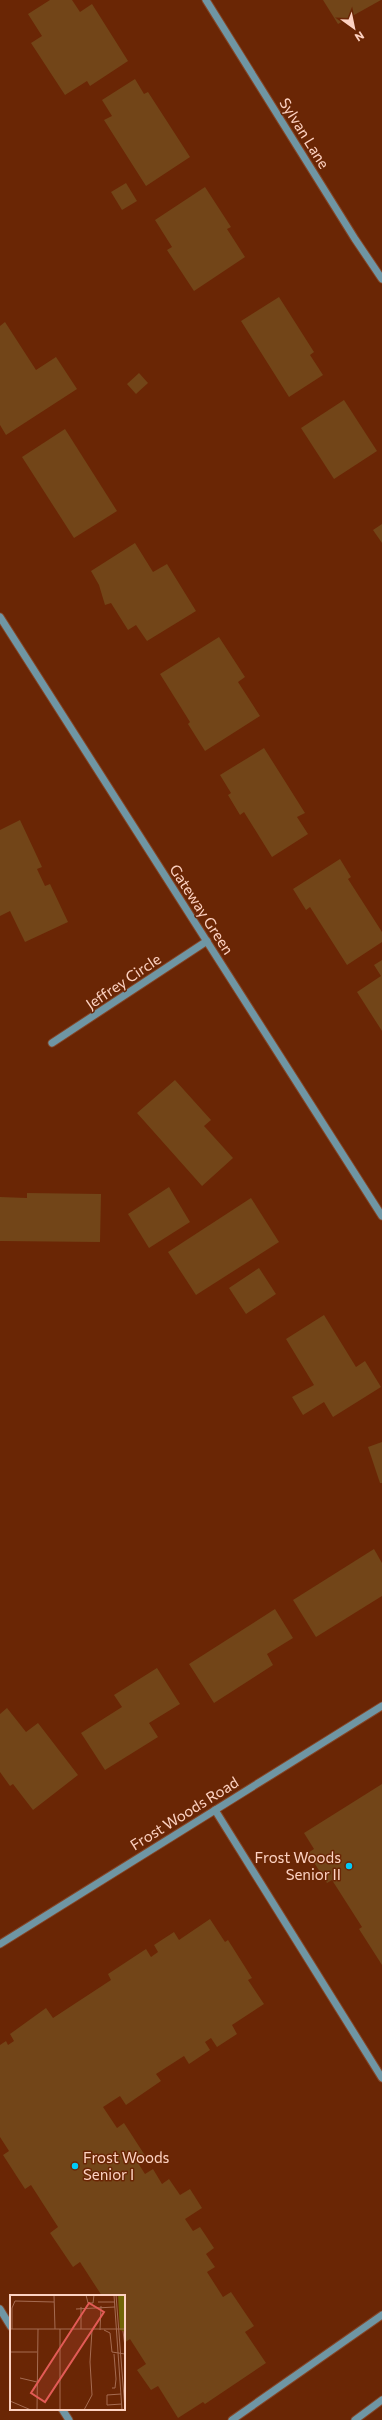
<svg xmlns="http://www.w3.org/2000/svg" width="382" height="2420" font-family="Commissioner,sans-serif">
	<rect width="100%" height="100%" fill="#6a2605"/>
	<g fill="#724518">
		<path d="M50 0H72L80 12 92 4 128 61 90 86 87 81 65 95 31 43 42 36 28 14Z"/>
		<path d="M323 0H381L338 24Z"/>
		<path d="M135 79 144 94 148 92 190 157 146 186 104 120 112 116 102 100Z"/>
		<path d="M126 183 137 201 122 210 111 192Z"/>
		<path d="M205 187 231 227 227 229 245 257 194 291 167 250 172 247 155 220Z"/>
		<path d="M279 297 314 352 310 355 323 375 289 397 241 321Z"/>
		<path d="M5 322 36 370 56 357 77 389 6 435 0 425V326Z"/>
		<path d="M139 373 148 383 136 394 127 384Z"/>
		<path d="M344 400 377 451 334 479 301 428Z"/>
		<path d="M65 429 117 511 74 538 22 457Z"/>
		<path d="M382 524V543L373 530Z"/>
		<path d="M135 543 153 572 167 564 196 611 147 641 136 625 128 630 111 603 105 605 99 585 91 571Z"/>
		<path d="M219 637 245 677 238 682 260 716 205 751 188 724 190 722 160 674Z"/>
		<path d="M264 748 305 813 297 817 308 834 272 857 244 812 240 815 228 795 231 793 220 775Z"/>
		<path d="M20 820 42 867 37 869 45 886 50 884 68 922 25 942 10 911 0 916V830Z"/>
		<path d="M340 859 351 877 348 879 382 932V942L347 965 310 907 306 910 293 889Z"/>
		<path d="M382 960V1031L357 992 381 976 374 965Z"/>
		<path d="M175 1080 211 1120 204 1126 233 1158 202 1186 137 1113Z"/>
		<path d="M169 1187 190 1222 149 1248 128 1214Z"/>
		<path d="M27 1193 101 1194 100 1242 0 1241V1197L27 1198Z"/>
		<path d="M251 1198 279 1242 196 1295 168 1252Z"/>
		<path d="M259 1268 276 1294 246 1314 229 1288Z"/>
		<path d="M324 1315 356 1367 365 1361 381 1387 333 1417 324 1402 303 1415 292 1397 314 1385 286 1339Z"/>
		<path d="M382 1442V1483H380L368 1447Z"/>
		<path d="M374 1549 382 1563V1596L316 1637 293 1600Z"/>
		<path d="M275 1609 293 1638 267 1654 273 1665 214 1703 189 1664Z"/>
		<path d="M157 1668 180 1704 149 1723 158 1737 105 1770 81 1733 122 1707 114 1695Z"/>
		<path d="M7 1708 26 1732 38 1723 78 1775 33 1810 13 1784 10 1786 0 1772V1714Z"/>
		<path d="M382 1784V1965L359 1929 362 1927 332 1880 327 1883 308 1853 314 1849 304 1833Z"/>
		<path d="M210 1919 225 1942 228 1940 252 1978 248 1980 264 2004 232 2025 237 2034 217 2047 211 2038 205 2042 210 2050 189 2064 184 2056 156 2074 161 2081 126 2105 120 2096 103 2107 117 2128 124 2123 146 2157 138 2163 145 2174 153 2169 162 2184 169 2179 180 2195 190 2189 202 2208 185 2219 193 2231 200 2227 214 2248 206 2254 215 2267 207 2272 223 2297 231 2292 254 2326 245 2332 266 2363 205 2404 203 2402 178 2418 158 2386 151 2390 137 2370 146 2364 130 2339 124 2343V2296H102L80 2262 73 2267 50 2233 58 2227 31 2185 25 2189 3 2155 9 2151 0 2137V2045L6 2041 8 2045 14 2041 10 2034 46 2008 53 2018 111 1980 108 1974 146 1949 151 1957 158 1952 154 1945 174 1932 179 1940Z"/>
	</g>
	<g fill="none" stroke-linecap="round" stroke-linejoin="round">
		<g stroke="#844527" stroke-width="9">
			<g id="minor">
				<path d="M206 0 355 239 382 279"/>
				<path d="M0 617 382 1216"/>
				<path d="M52 1043 207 941"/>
				<path d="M215 1810 382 2078"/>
				<path d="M0 1944 382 1706"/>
				<path d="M0 2309 11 2327"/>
				<path d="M62 2409 69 2420"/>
				<path d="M232 2420 382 2315"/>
				<path d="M355 2420 382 2400"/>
			</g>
		</g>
		<use href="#minor" stroke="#6f96a4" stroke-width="7"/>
	</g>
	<g fill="#00cbf8" stroke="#6a2605" stroke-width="1.5">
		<circle cx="349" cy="1866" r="4"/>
		<circle cx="75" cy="2166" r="4"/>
	</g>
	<g text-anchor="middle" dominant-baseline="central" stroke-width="3" stroke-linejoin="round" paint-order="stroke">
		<g font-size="15" fill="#fdd2c2" stroke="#6a2605">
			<text transform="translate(305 133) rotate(58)">Sylvan Lane</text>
			<text transform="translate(202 909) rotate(57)">Gateway Green</text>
			<text transform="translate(123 981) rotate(-34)">Jeffrey Circle</text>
			<text transform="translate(184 1813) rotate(-32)">Frost Woods Road</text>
		</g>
		<g font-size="15" fill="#fdd2c2" stroke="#6a2605" text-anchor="end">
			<text x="341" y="1857">Frost Woods<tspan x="341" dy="17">Senior II</tspan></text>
			<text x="83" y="2157" text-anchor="start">Frost Woods<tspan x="83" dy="17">Senior I</tspan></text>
		</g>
	</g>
	<g transform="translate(10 2295)">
		<rect width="115" height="115" fill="#6a2605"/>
		<path d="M108 0H115L114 36 110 35Z" fill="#716607"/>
		<path fill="none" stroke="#a56b51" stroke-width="1" d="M44 0 45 34M76 0 78 8H83L84 0M104 0 112 115M106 0 115 115M88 7H104M66 14 105 12M0 34H115M2 34V13L5 6 44 7M71 34V12M90 35 91 11M94 35 100 38 102 57 115 59M113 36 115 52M0 57H27M10 83 27 87M102 93H105L106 84 104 59M111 99 97 100V110L112 109M0 106 21 115M27 115 28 34M50 115V34M74 115 82 100 80 67 82 35"/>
		<path fill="#e25b56" fill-opacity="0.15" stroke="#e25b56" stroke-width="2" d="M79 8 94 17 35 107 21 98Z"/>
		<rect width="115" height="115" fill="none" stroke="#fdd2c2" stroke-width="2"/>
	</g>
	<g transform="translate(354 28) rotate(147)" stroke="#6a2605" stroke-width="3" paint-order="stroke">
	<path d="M0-3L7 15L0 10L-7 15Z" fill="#fdd2c2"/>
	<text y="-6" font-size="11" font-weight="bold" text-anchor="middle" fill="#fdd2c2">N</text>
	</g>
</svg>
